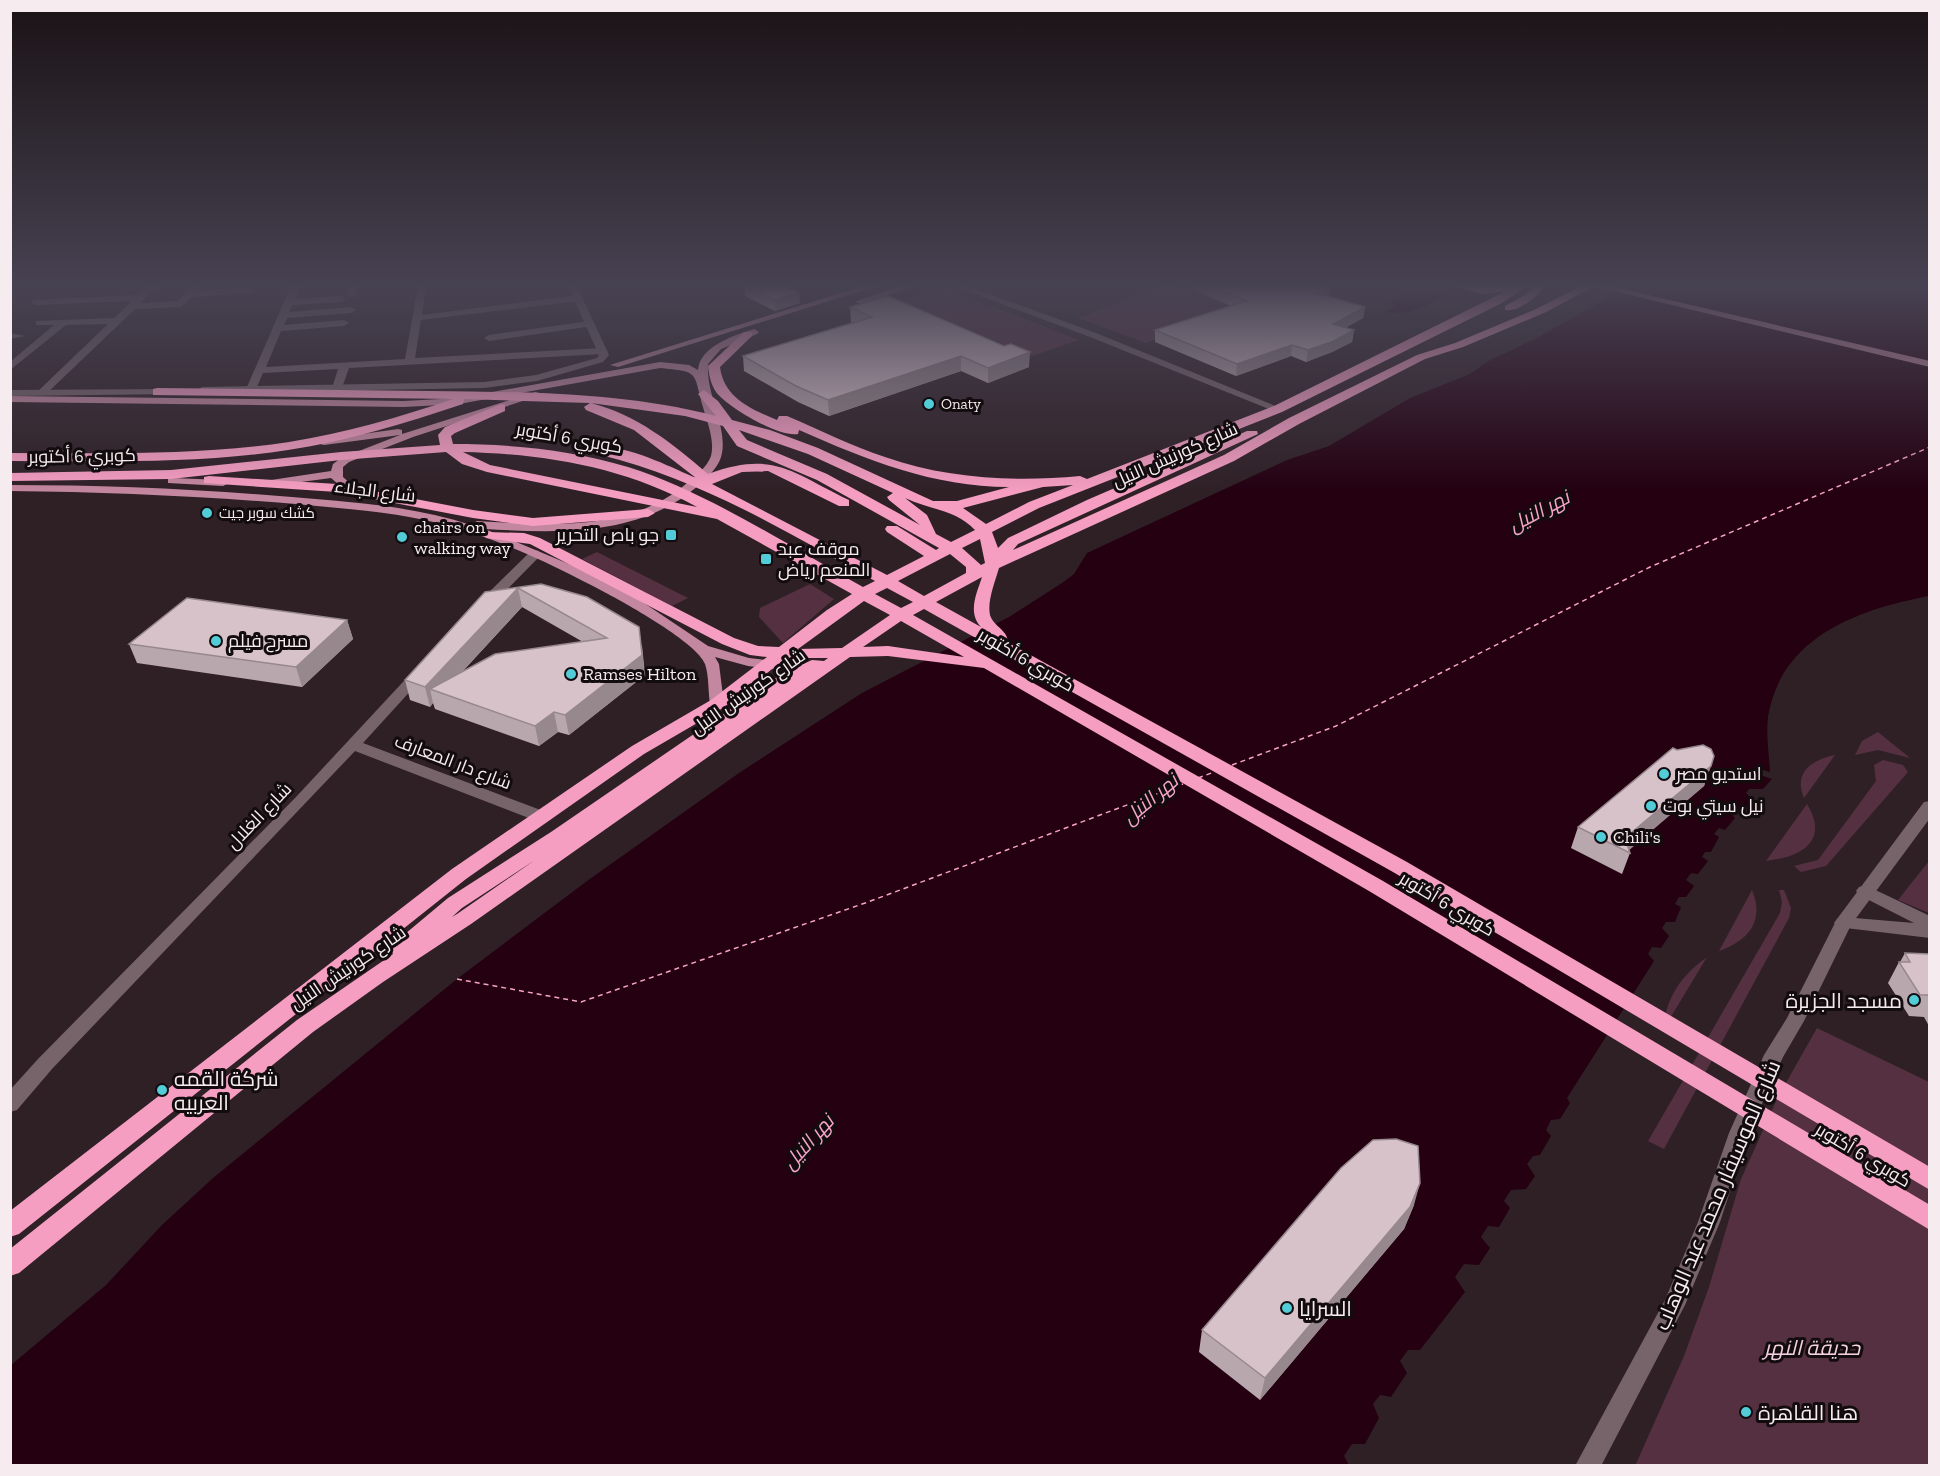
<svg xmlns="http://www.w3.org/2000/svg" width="1940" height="1476" font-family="'Zilla Slab',Cairo,serif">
	<rect width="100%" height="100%" fill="#2f2026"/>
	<g fill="#553040">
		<path d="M1161 286H1179L1239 308 1146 343 1078 318Z"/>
		<path d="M946 288 1079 340 1032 356 899 301Z"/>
		<path d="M597 552 688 598 672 606 582 559Z"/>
		<path d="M810 584 834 599 783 643 759 617 760 608Z"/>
		<path d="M1878 732 1910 758 1878 750 1855 755 1862 741Z"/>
		<path d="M1835 755 1804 798C1793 772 1812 760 1835 755Z"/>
		<path d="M1883 760 1903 765 1908 772 1826 866 1801 872 1794 866 1818 860 1876 781 1874 765Z"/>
		<path d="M1807 804C1830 842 1800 857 1766 861Z"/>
		<path d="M1929 861V913L1898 900Z"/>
		<path d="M1752 890C1765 921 1748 941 1719 951Z"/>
		<path d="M1779 890H1784L1791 908 1789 918 1664 1149 1648 1141 1780 913 1782 902Z"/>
		<path d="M1707 957 1663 1030C1666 997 1681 976 1707 957Z"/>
		<path d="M1817 1028 1929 1082V1465L1635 1466 1684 1356 1709 1287 1741 1179 1778 1097Z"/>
	</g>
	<g fill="#240011">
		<path d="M1629 286H1929V596C1860 609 1781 636 1768 717 1766 735 1769 754 1770 772L1763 770 1760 775 1772 779 1763 789H1749L1746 793 1753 800 1743 810 1734 809 1731 813 1735 818 1725 830 1719 828 1714 834 1719 837 1711 852H1705L1702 857 1708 861 1698 874 1691 873 1686 880 1694 886 1686 897H1679L1675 904 1681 907 1675 922H1666L1662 928 1669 936 1661 948 1652 947 1648 954 1654 961 1567 1098 1570 1103 1560 1119 1551 1120 1546 1130 1551 1136 1540 1155 1533 1156 1527 1164 1535 1176 1526 1189 1511 1190 1504 1201 1510 1208 1499 1227 1488 1226 1481 1237 1490 1248 1479 1265 1464 1264 1455 1277 1465 1292 1420 1350H1408L1400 1361 1407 1373 1391 1397 1380 1395 1373 1404 1379 1418 1365 1444H1352L1344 1456 1349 1465H11L10 1366 106 1285 162 1225 213 1178 457 979 587 881 739 773 862 693 1009 617 1062 583 1074 574 1087 553 1287 460 1329 446 1410 398 1470 374 1490 360 1535 339Z"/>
		<path d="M1419 288 1446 296C1422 307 1404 318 1384 311L1395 306 1390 302Z"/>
	</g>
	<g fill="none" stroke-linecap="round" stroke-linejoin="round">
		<g stroke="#f7a3c5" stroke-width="1.5" stroke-dasharray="5 4" stroke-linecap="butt">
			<path d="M1232 765 1336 726 1650 567 1930 447"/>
			<path d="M1198 778 1214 772"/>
			<path d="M457 979 581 1002 868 902 1183 784"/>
		</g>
		<g fill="#77646b" fill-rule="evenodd">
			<path d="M10 286H17L10 291Z"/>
			<path d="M148 286H157L140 303 178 301 191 286H200L197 291 251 287 255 290 251 293 192 297 181 307 135 309 45 395 36 393 108 324 66 325 10 370V362L54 325H36V321L114 318 132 301 35 305 31 302 32 300 138 295Z"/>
			<path d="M291 286H300L295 299 342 296 346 299 342 302 292 305 289 312 351 307 356 310 351 313 287 318 284 325 344 320 349 323 344 326 281 331 266 367 405 359 418 286H426L422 315 578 295 582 298 578 301 421 320 415 358 603 348 608 351 603 354 349 368 343 385 338 388 333 385 338 369 263 373 256 389H248L247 387Z"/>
			<path d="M349 286H358L354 297 347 295Z"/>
			<path d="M954 286H967L1096 333 1283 409 1274 411 1090 337Z"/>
			<path d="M590 321 595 324 593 326 489 341 484 338 489 335Z"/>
			<path d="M10 333 25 336 10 339Z"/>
			<path d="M535 550 539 551V557L489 608H479L477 605 479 602 531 551Z"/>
			<path d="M420 668 425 669 427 672 425 675 363 743 546 812 548 816 546 820H534L355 751 52 1069 17 1110 10 1112V1090L38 1059 296 797 415 669Z"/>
			<path d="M1865 885 1930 916V938L1837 927 1834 923 1837 919 1843 917 1914 923 1859 895 1856 891 1859 887Z"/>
		</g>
		<g fill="#77646b" fill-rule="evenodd">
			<path d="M568 286H577L609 355 603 362 537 381 484 388 202 393 197 390 202 387 484 382 536 375 597 358 599 355Z"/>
			<path d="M176 389 177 391 172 394 10 396V390Z"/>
			<path d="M1930 801V818L1851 925 1804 1021 1783 1057 1749 1133 1720 1222 1685 1305 1601 1466H1575L1665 1300 1698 1222 1729 1133 1764 1055 1787 1018 1837 919 1924 802Z"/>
		</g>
		<g fill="#c3879f" fill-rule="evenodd">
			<path d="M863 286H877L618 367 610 365Z"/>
			<path d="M900 286H914L861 304 854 302Z"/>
			<path d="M1593 286H1610L1930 361V367Z"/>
			<path d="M754 329 759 332 757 334 721 349 708 364C706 395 727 426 722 453 720 466 708 477 698 486 638 537 559 533 485 529L576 567 641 601 708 646 749 658 815 666 822 670 815 674 748 666 715 657 719 664 724 704 717 708 710 704C708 692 709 675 705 664 697 643 627 604 606 593 557 567 506 542 453 527 401 512 348 509 296 504 199 496 107 492 10 491V485C105 485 198 489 292 497 352 502 413 506 471 525L477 521C549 525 629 533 687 483 696 476 707 467 711 456 715 440 707 422 703 407 693 371 700 372 660 368L459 404 404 407 10 402V396L404 401 459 398 660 362 689 365 698 370C700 346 735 335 754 329Z"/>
			<path d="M535 392 544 394 413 437 349 462 343 467V477L361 493V497H353L331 478 271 486 265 483 271 480 331 471 333 464 341 458 400 435 324 445 320 444V440L398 429 402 430V434Z"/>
			<path d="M172 478 223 480 229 483 223 486 168 483V479Z"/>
		</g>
		<g fill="#f69ec2" fill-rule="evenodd">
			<path d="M1455 286H1527L1502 303 1282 412 1039 508 992 532 998 548 1008 538 1087 500 1247 431H1257L1258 434 1018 544 1013 550 1224 455 1289 418 1417 355 1455 343 1536 309 1581 286H1595L1544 313 1463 347 1425 359 1299 424 1234 461 999 568C995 582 987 601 990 615 993 626 1010 632 1007 642L1407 862 1930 1167V1190L1393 872 924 609 913 615 1383 881 1930 1205V1230L1369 891 984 668 888 656 850 657 471 924 383 982 313 1032 19 1273 10 1276V1249L297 1020 393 954 390 949 393 944 448 898 551 832 783 673 812 660 824 661 828 658H786L723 708 644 754 466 879 19 1234 10 1237V1211L452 869 632 746 711 700 767 657 750 655 722 644 530 544 486 538 484 535 486 532 524 533 540 538 734 638 758 646 779 647 827 610 852 594 717 519 487 472 462 464 446 452 341 460 171 479 10 481V473L171 470 341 452 440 445 438 435 445 427 501 404 505 405V411L455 433 451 436 453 444C512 444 572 450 628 467 707 492 791 547 863 587L875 581C788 532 699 479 601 455V449C624 443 674 469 696 478L634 430 586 410 584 407 590 403 464 399 463 404C406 423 348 441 288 450 196 464 103 461 10 461V453C103 453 197 456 289 442 345 433 400 417 453 399L153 395V389L157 388C248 389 340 390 431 391 526 392 623 392 716 416L698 394 704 390 718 401 732 420 770 430 818 448 933 501H957L1009 487C934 487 867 460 799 430L798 434C780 438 727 407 716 392 711 384 709 376 708 366L744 332H752V336L720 367C724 398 751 409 777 420L779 416H787C820 430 852 446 885 457 948 479 1014 482 1080 476L1087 479 1274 406 1506 291 1483 294ZM591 403 685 416 723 426 737 446 817 480 939 548 936 550 897 526H887L885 529 887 532 924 556 887 575 712 484 742 472 768 471 839 506H849V500C791 472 774 450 708 474 672 443 637 415 591 403ZM739 430 808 454 893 493 887 497 889 500 920 525 827 474 747 440ZM463 452C545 454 624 467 697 507L490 465ZM1073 485 1029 502 986 524 963 508 1043 487ZM905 498C930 510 955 509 975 530L951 542 936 534 927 515ZM980 539 985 563 981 565 962 548ZM950 554 966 567V573L924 596 898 581ZM982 577C977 593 967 612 981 627L936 602ZM887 588 913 602 901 608 875 594ZM864 601 890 615 842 648 798 649ZM901 621 964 657 888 646 863 647ZM535 860 457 914 452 917 462 908Z"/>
			<path d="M1534 286H1545C1536 297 1520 312 1505 310V306L1525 295Z"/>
			<path d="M209 476 337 484 473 510 533 518 648 509 655 513 648 517 533 526 473 518 337 492 204 483V477Z"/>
		</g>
	</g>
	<g fill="#b9a7ae" fill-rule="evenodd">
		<path d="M744 286H786L800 303 775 311 745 296Z"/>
		<path d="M1191 286H1322L1330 289 1329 296 1365 307 1363 318 1345 328 1354 330 1352 342 1332 352 1306 362 1291 356 1236 376 1155 342V330L1231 306 1191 289Z"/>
		<path d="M850 307 1029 367 988 383 961 371 829 416 798 402 744 371 743 356 852 323 851 322Z"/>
		<path d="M541 584 642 646 645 675 569 735 558 732 539 746 435 709 433 703 430 707 410 700 405 680 485 592ZM522 607 583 642 463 671Z"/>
		<path d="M347 620 353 639 302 687 137 663 129 644Z"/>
		<path d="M1677 750 1714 756 1704 786 1628 850 1630 853 1622 874 1571 848 1578 827Z"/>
		<path d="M1905 953 1929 954V1026L1924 1017 1909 1016 1888 983 1899 962H1900Z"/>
		<path d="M1414 1205 1404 1229 1260 1400 1199 1352 1202 1330Z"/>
	</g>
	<g fill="#96888d">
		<path d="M1330 289 1328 300 1317 293Z"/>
		<path d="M799 293 800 303 775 311 774 300Z"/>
		<path d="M1365 307 1363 318 1331 335 1333 324Z"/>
		<path d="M1354 330 1352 342 1332 352 1306 362 1308 350Z"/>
		<path d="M1292 345 1291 356 1236 376 1237 364Z"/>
		<path d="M1030 352 1029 367 988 383V368Z"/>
		<path d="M961 356V371L829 416 828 400Z"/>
		<path d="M518 588 522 607 442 693 430 689 433 703 430 707 425 687Z"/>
		<path d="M347 620 353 639 302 687 296 667Z"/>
		<path d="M639 627 645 675 569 735 565 715Z"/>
		<path d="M554 712 558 732 539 746 535 726Z"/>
		<path d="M1711 766 1704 786 1627 852 1625 838Z"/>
		<path d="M1420 1183 1414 1205 1404 1229 1260 1400 1265 1378Z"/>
	</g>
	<g fill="#d7c2ca" stroke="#96888d" stroke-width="1.5">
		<path d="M747 286H786L799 293 774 300Z"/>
		<path d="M1211 286H1322L1330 289 1317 293 1365 307 1333 324 1354 330 1334 341 1308 350 1292 345 1237 364 1155 330 1246 301Z"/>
		<path d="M888 296 1004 346 1011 344 1030 352 988 368 961 356 828 400 796 386 743 356 872 317 850 307Z"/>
		<path d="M541 584 587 597 639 627 642 655 565 715 554 712 535 726 430 689 495 654 607 638 518 588 425 687 405 680 485 592Z"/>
		<path d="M187 598 347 620 296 667 129 644Z"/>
		<path d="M1703 745 1711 749 1714 756 1711 766 1625 838 1630 853 1578 827 1673 748 1677 750Z"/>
		<path d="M1905 953 1929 954V995H1920L1899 962H1910Z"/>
		<path d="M1396 1139 1418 1146 1420 1183 1410 1207 1265 1378 1202 1330 1341 1168 1373 1140Z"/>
	</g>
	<linearGradient id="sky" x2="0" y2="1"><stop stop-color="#1a1215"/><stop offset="0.58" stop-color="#474252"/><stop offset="1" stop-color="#474252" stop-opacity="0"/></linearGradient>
	<rect width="1940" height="493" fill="url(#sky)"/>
	<g fill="#52ccd6" stroke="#130c0f" stroke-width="2">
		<circle cx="929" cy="404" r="6"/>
		<circle cx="207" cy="513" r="6"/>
		<rect x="665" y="529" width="12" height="12" rx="3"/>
		<circle cx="402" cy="537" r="6"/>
		<rect x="760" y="553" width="12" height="12" rx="3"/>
		<circle cx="216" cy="641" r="6"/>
		<circle cx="571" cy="674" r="6"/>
		<circle cx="1664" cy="774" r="6"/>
		<circle cx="1651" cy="806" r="6"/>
		<circle cx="1601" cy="837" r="6"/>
		<circle cx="1914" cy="1000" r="6"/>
		<circle cx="162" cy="1090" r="6"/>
		<circle cx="1287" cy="1308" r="6"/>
		<circle cx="1746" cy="1412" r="6"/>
	</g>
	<g text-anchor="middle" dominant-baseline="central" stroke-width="6" stroke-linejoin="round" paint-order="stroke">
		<g font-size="15" fill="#f6ecef" stroke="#130c0f" text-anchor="start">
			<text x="941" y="404">Onaty</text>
			<text x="219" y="513">كشك سوبر جيت</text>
		</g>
		<g font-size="18" fill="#f6ecef" stroke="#130c0f">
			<text transform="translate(569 438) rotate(10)">كوبري 6 أكتوبر</text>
			<text transform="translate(1175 455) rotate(-24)">شارع كورنيش النيل</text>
			<text transform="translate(82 456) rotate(-1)">كوبري 6 أكتوبر</text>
			<text transform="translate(375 491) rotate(7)">شارع الجلاء</text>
			<text transform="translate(1026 660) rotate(30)">كوبري 6 أكتوبر</text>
			<text transform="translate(748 692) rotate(-35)">شارع كورنيش النيل</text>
			<text transform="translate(453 762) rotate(21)">شارع دار المعارف</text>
			<text transform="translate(259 816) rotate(-46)">شارع الغلال</text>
			<text transform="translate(1447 904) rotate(31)">كوبري 6 أكتوبر</text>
			<text transform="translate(348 968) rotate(-34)">شارع كورنيش النيل</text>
			<text transform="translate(1863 1155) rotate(31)">كوبري 6 أكتوبر</text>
		</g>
		<g font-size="18" fill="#f6ecef" stroke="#130c0f" text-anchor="start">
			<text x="414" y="527">chairs on<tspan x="414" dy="21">walking way</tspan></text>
			<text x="659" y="535" text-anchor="end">جو باص التحرير</text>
			<text x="778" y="549">موقف عبد<tspan x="778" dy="21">المنعم رياض</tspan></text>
			<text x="228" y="641">مسرح فيلم</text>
			<text x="583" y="674">Ramses Hilton</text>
			<text x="1676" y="774">استديو مصر</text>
			<text x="1663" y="806">نيل سيتي بوت</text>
			<text x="1613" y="837">Chili's</text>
		</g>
		<g font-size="20" font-style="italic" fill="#f7a3c5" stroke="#130c0f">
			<text transform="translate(1539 511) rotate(-28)">نهر النيل</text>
			<text transform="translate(1150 799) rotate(-40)">نهر النيل</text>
			<text transform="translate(808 1142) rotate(-48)">نهر النيل</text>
		</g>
		<g font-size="21" fill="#f6ecef" stroke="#130c0f" text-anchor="start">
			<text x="1902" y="1000" text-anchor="end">مسجد الجزيرة</text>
			<text x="174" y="1078">شركة القمه<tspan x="174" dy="24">العربيه</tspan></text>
			<text x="1299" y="1308">السرايا</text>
			<text x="1758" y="1412">هنا القاهرة</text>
		</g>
		<g font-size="21" fill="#f6ecef" stroke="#130c0f">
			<text transform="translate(1717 1195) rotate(-67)">شارع الموسيقار محمد عبد الوهاب</text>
		</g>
		<g font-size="21" font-style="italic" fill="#f4d1de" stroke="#130c0f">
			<text x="1812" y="1347">حديقة النهر</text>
		</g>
	</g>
	<rect width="1940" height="1476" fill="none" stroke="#f6ecef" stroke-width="24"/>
</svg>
